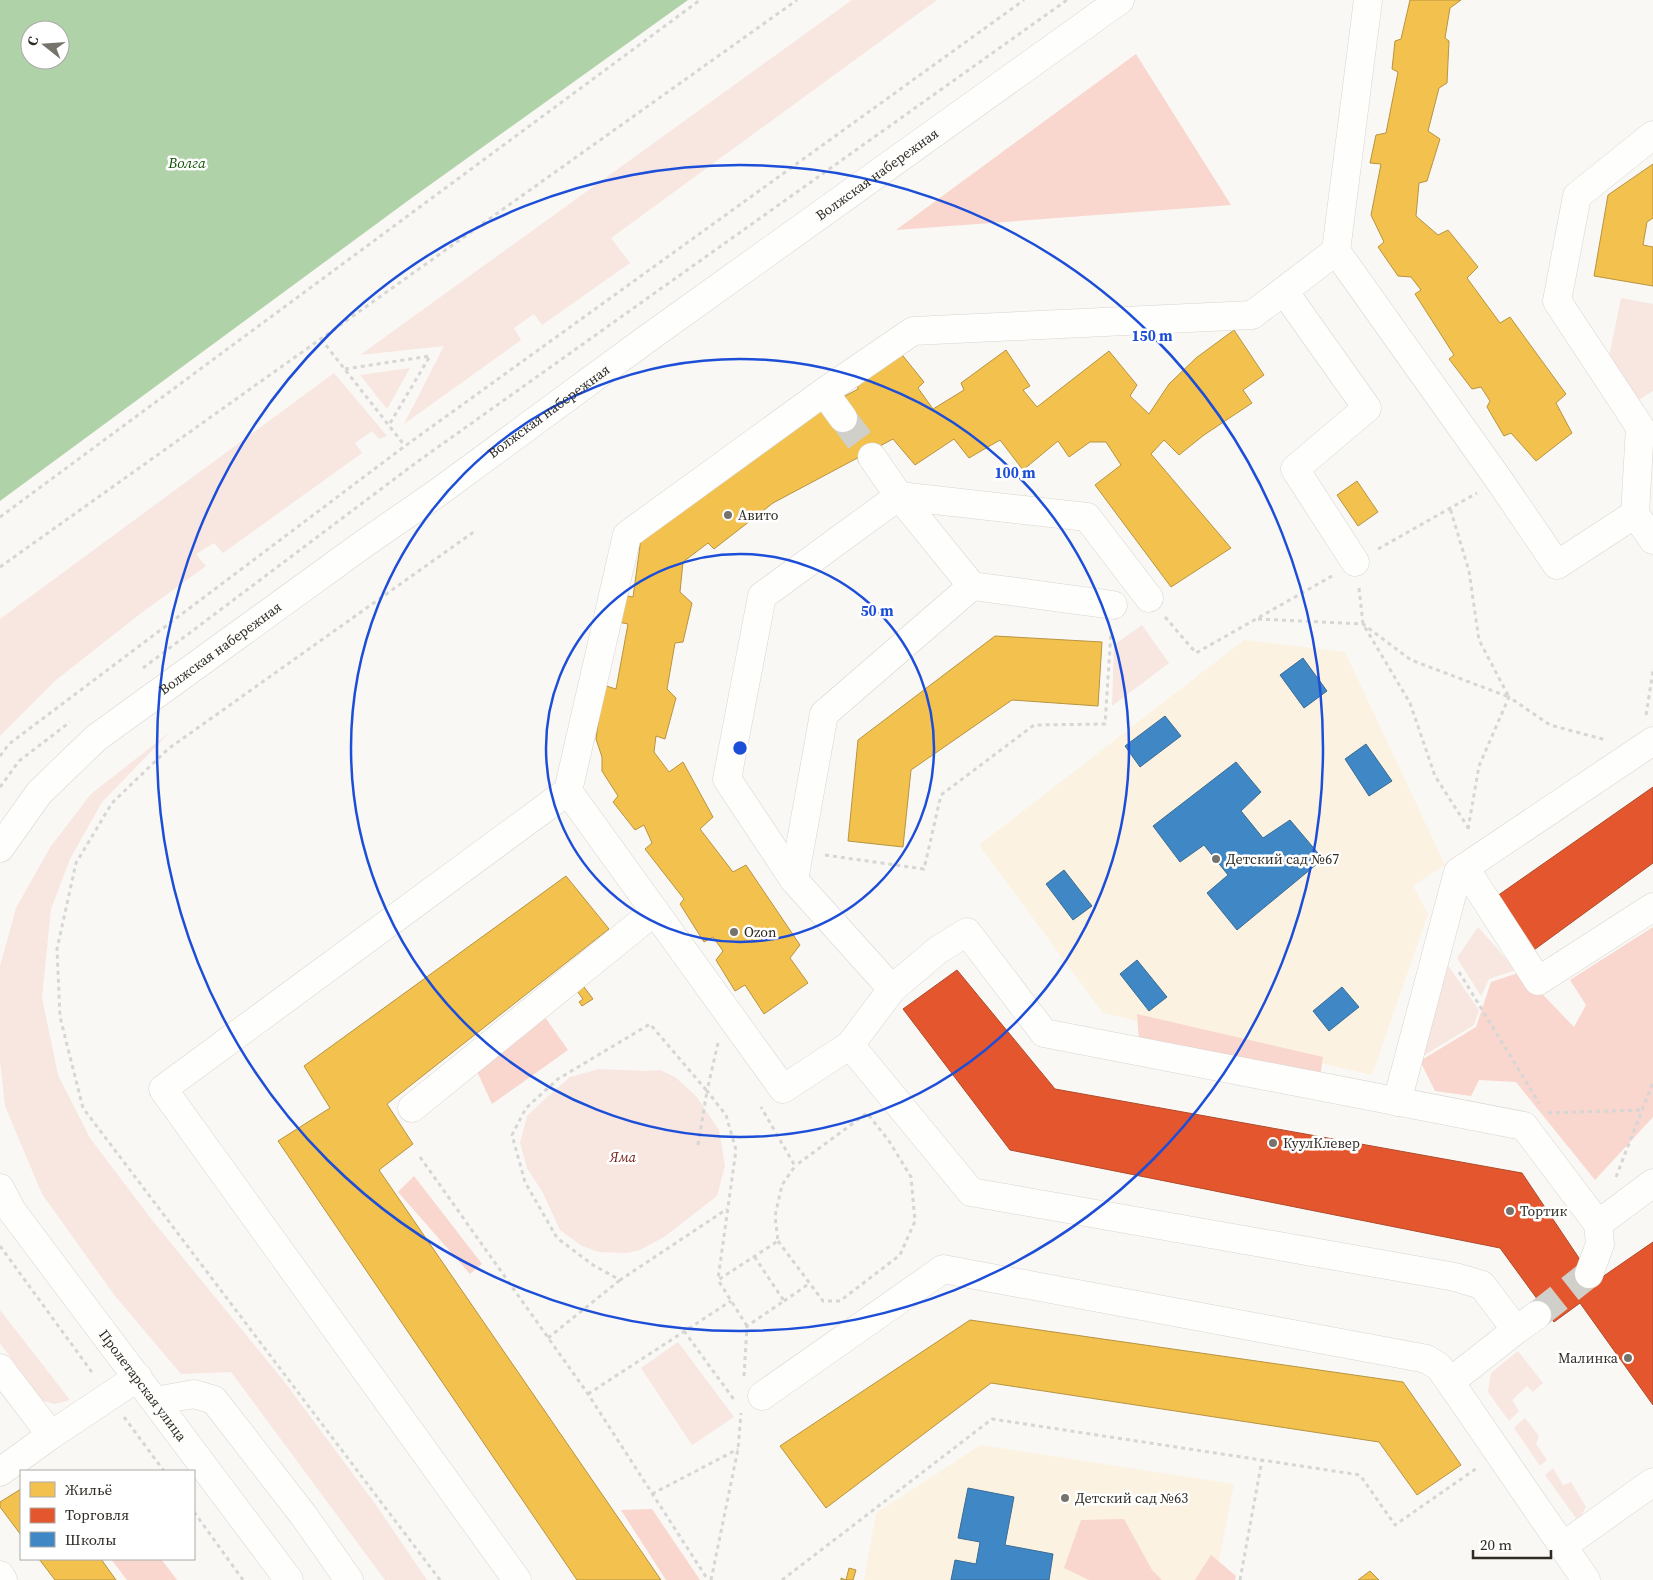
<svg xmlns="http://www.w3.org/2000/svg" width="1653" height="1580" font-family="'Source Serif 4',serif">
	<rect width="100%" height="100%" fill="#faf8f4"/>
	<g fill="#fbf2e1">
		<path d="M1244 640 1345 652 1445 865 1413 886 1428 914 1372 1075 1103 1013 979 845Z"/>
		<path d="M981 1445 1234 1484 1215 1580H864L876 1513Z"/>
	</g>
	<g fill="#f8e6e1">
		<path d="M852 0H937L611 238 630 263 542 325 534 314 514 328 521 340 404 424 444 346 360 355Z"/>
		<path d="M1621 298 1653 304V391L1635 402 1609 357Z"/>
		<path d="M410 368 387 409 360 375Z"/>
		<path d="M334 373 387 436 379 439 372 431 355 443 362 453 223 553 214 543 196 554 206 566 140 614 56 680 0 736V619Z"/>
		<path d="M1142 625 1169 663 1112 706 1114 645Z"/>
		<path d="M170 732 102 802 70 859 51 909 42 998 58 1075 90 1138 152 1220 283 1380 376 1505 427 1580H385L231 1372 181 1374 115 1296 42 1194 5 1106 0 1060V966L16 908 51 846 91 794Z"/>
		<path d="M1478 927 1516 970 1489 979 1481 996 1457 958Z"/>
		<path d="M1447 964 1479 1010 1474 1025 1423 1056Z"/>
		<path d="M599 1069 646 1071 660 1070 675 1077 696 1096 719 1130 725 1166 717 1196 664 1237 640 1250 627 1253 599 1252 582 1246 560 1230 543 1193 527 1168 520 1143 527 1116 545 1099 570 1077Z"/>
		<path d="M0 1310 70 1400 54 1404 41 1400 0 1343Z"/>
		<path d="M678 1342 734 1417 692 1445 641 1368Z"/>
		<path d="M1518 1351 1543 1383 1533 1392 1527 1386 1512 1400 1519 1411 1509 1421 1488 1392 1491 1373Z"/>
		<path d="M1525 1418 1539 1436 1536 1444 1547 1460 1540 1466 1514 1428Z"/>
		<path d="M1553 1468 1563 1485 1571 1482 1586 1507 1578 1521 1545 1475Z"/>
	</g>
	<g fill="#f9d6ce">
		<path d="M1136 54 1231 205 896 230Z"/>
		<path d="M1653 927V1117L1595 1180 1516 1082 1479 1080 1471 1096 1435 1091 1420 1061 1476 1027 1491 982 1521 972 1574 1027 1586 1005 1570 980Z"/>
		<path d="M540 1010 568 1050 492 1104 475 1067Z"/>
		<path d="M1137 1014 1323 1057 1320 1078 1139 1041Z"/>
		<path d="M414 1176 482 1264 470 1274 398 1192Z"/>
		<path d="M652 1509 700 1580H666L621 1510Z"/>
		<path d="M1124 1519 1152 1570 1162 1580H1089L1064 1568 1081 1520Z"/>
		<path d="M1211 1555 1236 1576 1235 1580H1195Z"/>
		<path d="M111 1559H161L177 1580H127Z"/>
	</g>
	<path fill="#b0d2a8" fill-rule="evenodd" d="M0 0H688L413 197 0 501ZM30 30H60V60H30Z"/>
	<g fill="#f2c14e" stroke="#b89441">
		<path d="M1410 0H1461L1450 8 1445 38 1449 41 1447 83 1439 88 1428 131 1440 139 1427 181 1419 183 1416 216 1438 235 1448 230 1478 267 1467 278 1500 323 1510 317 1566 394 1556 403 1572 433 1536 461 1511 433 1504 436 1487 407 1490 401 1481 387 1472 389 1449 359 1454 355 1415 294 1421 290 1411 277 1398 276 1378 247 1384 242 1371 215 1381 164 1370 163 1376 135 1386 133 1398 72 1392 69 1395 41 1401 39Z"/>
		<path d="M1653 164V218L1647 222 1643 245 1653 247V286L1594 276 1608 195Z"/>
		<path d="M1234 330 1264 375 1243 390 1252 403 1204 435 1179 455 1164 440 1151 454 1231 548 1171 587 1095 485 1121 465 1106 442H1090L1069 457 1058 441 1023 470 1000 440 969 458 954 439 915 465 893 439 773 503 714 549 708 543 683 562 680 592 692 603 683 642 675 643 667 689 676 698 665 739 656 736 654 752 669 772 683 762 713 817 700 829 733 872 746 865 800 945 790 958 808 983 764 1014 745 985 735 991 716 960 723 951 713 937 704 942 680 904 684 899 645 849 652 843 644 825 635 830 613 802 618 796 602 771V757L596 739 603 685 616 689 628 624 618 622 622 595 633 597 642 531 804 418 858 389 857 382 899 351 924 382 918 388 933 409 964 390 961 383 1006 350 1030 386 1023 390 1037 407 1109 351 1137 385 1130 396 1149 414 1169 384 1196 358Z"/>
		<path d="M1357 481 1378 512 1358 526 1337 495Z"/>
		<path d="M995 636 1102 642 1098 706 1012 700 911 770 903 847 848 841 858 740Z"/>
		<path d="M566 876 609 929 387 1104 413 1144 379 1170 661 1580H577L278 1141 330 1108 304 1066Z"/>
		<path d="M584 987 593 999 582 1006 579 1002 583 999 577 991Z"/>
		<path d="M970 1320 1403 1382 1461 1465 1417 1495 1379 1442 991 1383 826 1508 780 1446Z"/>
		<path d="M21 1489V1535L0 1507V1502Z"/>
		<path d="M39 1559H101L116 1580H55Z"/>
		<path d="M849 1568 856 1570 853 1580H841V1578L846 1580Z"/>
		<path d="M1370 1571 1379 1580H1358Z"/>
	</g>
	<g fill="#e4572e" stroke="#ae4a2b">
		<path d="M1653 787V863L1527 955 1490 901Z"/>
		<path d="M957 970 1055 1089 1522 1173 1595 1282 1653 1242V1405L1580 1303 1554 1322 1500 1248 1010 1150 903 1009Z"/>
	</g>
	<g fill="#3f88c5" stroke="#3a6c94">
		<path d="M1303 658 1327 691 1304 708 1280 675Z"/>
		<path d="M1165 716 1181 736 1140 767 1125 746Z"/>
		<path d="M1366 744 1392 781 1369 796 1345 759Z"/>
		<path d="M1236 762 1261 792 1241 811 1263 838 1290 820 1323 859 1237 930 1207 893 1228 875 1204 845 1180 862 1153 826Z"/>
		<path d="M1064 870 1092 906 1073 920 1046 884Z"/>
		<path d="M1137 960 1167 997 1149 1011 1120 974Z"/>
		<path d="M1342 987 1359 1007 1329 1031 1313 1011Z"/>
		<path d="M968 1488 1014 1497 1005 1545 1053 1554 1049 1580H951L955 1560 976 1564 980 1542 958 1538Z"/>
	</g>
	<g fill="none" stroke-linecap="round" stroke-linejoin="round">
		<g stroke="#d1cfca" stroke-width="28" stroke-dasharray="28 14" stroke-linecap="butt">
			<path d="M843 418 872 457"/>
			<path d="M1537 1315 1589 1274"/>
		</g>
		<g stroke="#d8d5cf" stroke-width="29">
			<g id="minor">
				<path d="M1336 251 1499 480 1557 565 1635 514 1653 540"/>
				<path d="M1284 291 1367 408 1295 469 1355 562"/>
				<path d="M824 392 843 418"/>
				<path d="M872 457 899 496 972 586 1113 605"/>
				<path d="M1635 514 1640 427 1557 301 1577 196 1653 135"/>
				<path d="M568 791 783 1089 850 1045 892 989 938 950 967 932 1044 1033 1524 1126 1598 1224 1600 1244 1589 1274"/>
				<path id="s1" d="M0 848 39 793 96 738 365 543 440 491 644 341 1120 0"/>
				<path d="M1465 868 1538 981 1653 907"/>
				<path d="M794 880 824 714 972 586"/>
				<path d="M892 989 794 880 727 779 762 596 899 496 1087 517 1149 598"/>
				<path d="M850 1045 971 1192 1455 1277 1482 1285 1516 1330 1450 1382"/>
				<path d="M1397 1102 1458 872 1653 741"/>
				<path d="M412 1108 655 911"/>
				<path id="s2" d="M0 1188 12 1211 289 1580"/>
				<path d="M1598 1224 1653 1183"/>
				<path d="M1516 1330 1537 1315"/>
				<path d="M0 1368 51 1435 0 1472"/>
				<path d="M762 1396 943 1269 1427 1359 1439 1367 1450 1382 1586 1580"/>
				<path d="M155 1401 194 1394 214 1400 304 1516 349 1580"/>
				<path d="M51 1435 138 1377"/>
				<path d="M1563 1546 1653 1482"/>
				<path d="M0 1575 3 1580"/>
				<path d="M517 1580 163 1089 568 791 627 535 824 392 913 331 1252 315 1336 251 1368 0"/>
			</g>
		</g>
		<g stroke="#d6d6d5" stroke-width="3" stroke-dasharray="4 4" stroke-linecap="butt">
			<path d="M321 339 405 446"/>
			<path d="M345 369 430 356 389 425"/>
			<path d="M0 517 700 0"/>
			<path d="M1378 549 1477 493"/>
			<path d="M0 567 797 0"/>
			<path d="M1359 588 1363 624 1410 703 1435 776 1469 829"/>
			<path d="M1165 617 1196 653 1332 576"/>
			<path d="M1258 619 1363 624 1411 660 1509 697 1479 640 1469 571 1450 508"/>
			<path d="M143 668 417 462 1067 0"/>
			<path d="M1646 715 1653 671"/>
			<path d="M0 756 9 744 405 446 1024 0"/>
			<path d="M0 787 19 761 70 722"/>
			<path d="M1468 829 1479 766 1509 697 1550 725 1606 740"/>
			<path d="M825 855 924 869 941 795 1034 725 1105 724 1111 632"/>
			<path d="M1459 972 1539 1103"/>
			<path d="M718 1043 707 1091 726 1115 736 1150 718 1279"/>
			<path d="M1548 1113 1642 1110"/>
			<path d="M698 1145 707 1091 650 1024 558 1079 526 1108 512 1135 525 1182 557 1238 593 1265 620 1280 727 1209"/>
			<path d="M420 1157 588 1394 708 1580"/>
			<path d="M1616 1177 1653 1082"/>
			<path d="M778 1241 823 1301H840L900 1255 915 1221 911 1177 889 1141 867 1113 795 1166"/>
			<path d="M0 1246 94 1375"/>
			<path d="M784 1301 810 1283"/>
			<path d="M747 1326 718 1280 778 1241 775 1216 782 1185 795 1166 761 1107"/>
			<path d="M684 1331 735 1401"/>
			<path d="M548 1338 620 1280"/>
			<path d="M744 1376 747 1326 784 1301 754 1256"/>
			<path d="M588 1394 731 1301"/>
			<path d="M124 1417 164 1471"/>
			<path d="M652 1494 738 1449"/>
			<path d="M194 1512 243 1580"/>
			<path d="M440 1580 83 1108 60 1017 57 949 76 863 112 803 168 749 475 531"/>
			<path d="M711 1580 738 1449 741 1413"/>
			<path d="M782 1580 992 1419 1360 1475 1395 1525 1477 1468"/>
			<path d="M1240 1580 1262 1460"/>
		</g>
		<use href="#minor" stroke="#fefefd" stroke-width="28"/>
	</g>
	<g fill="none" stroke="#1d4ed8" stroke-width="2.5">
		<circle cx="740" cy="748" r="194"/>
		<circle cx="740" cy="748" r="389"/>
		<circle cx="740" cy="748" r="583"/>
	</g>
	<g fill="#76736c" stroke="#fff" stroke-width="2">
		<circle cx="728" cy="515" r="5"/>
		<circle cx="1216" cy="859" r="5"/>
		<circle cx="734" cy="932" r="5"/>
		<circle cx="1273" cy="1143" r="5"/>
		<circle cx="1510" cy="1211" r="5"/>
		<circle cx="1628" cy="1358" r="5"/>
		<circle cx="1065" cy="1498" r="5"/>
	</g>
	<g text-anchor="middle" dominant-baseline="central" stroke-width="5" stroke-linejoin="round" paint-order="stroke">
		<g font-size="14" fill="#2f2b23" stroke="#fff">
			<text stroke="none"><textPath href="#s1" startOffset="1110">Волжская набережная</textPath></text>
			<text stroke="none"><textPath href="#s1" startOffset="705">Волжская набережная</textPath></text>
			<text stroke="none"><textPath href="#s1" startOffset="300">Волжская набережная</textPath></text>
			<text stroke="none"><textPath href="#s2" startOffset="244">Пролетарская улица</textPath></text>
		</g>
		<g font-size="14" fill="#2f2b23" stroke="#fff" text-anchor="start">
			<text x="738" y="515">Авито</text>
			<text x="1226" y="859">Детский сад №67</text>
			<text x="744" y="932">Ozon</text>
			<text x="1283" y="1143">КуулКлевер</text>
			<text x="1520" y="1211">Тортик</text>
			<text x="1618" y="1358" text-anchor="end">Малинка</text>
			<text x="1075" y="1498">Детский сад №63</text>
		</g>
		<g font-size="14" font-style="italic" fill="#731a11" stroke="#fff">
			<text x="623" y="1157">Яма</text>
		</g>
		<g font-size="15" font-style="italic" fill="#125506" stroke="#fff">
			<text x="187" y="162">Волга</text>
		</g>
	</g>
	<circle cx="740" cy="748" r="8" fill="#1d4ed8" stroke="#fff" stroke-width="2.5"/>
	<g font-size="15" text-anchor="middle" font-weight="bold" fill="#1d4ed8" stroke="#fff" stroke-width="5" stroke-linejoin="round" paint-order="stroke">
		<text x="1152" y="341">150 m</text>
		<text x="1015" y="478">100 m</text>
		<text x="877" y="616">50 m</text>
	</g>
	<rect x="20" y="1470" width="175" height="90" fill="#ffffff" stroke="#acaaa7"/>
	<rect x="30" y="1482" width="25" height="15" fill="#f2c14e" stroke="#acaaa7"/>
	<text x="65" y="1495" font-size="15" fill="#2f2b23">Жильё</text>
	<rect x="30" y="1508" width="25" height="15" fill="#e4572e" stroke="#acaaa7"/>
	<text x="65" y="1520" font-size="15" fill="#2f2b23">Торговля</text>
	<rect x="30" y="1532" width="25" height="15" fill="#3f88c5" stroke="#acaaa7"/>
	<text x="65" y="1545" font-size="15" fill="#2f2b23">Школы</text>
	<g transform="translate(45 45) rotate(287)"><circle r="24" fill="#ffffff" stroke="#acaaa7"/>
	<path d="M0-4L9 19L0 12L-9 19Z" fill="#76736c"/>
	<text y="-8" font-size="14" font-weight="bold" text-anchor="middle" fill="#2f2b23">С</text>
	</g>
	<path d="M1473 1550v8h78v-8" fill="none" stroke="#2f2b23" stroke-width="2.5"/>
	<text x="1480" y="1550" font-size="15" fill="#2f2b23" stroke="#ffffff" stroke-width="4" paint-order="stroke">20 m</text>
</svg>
